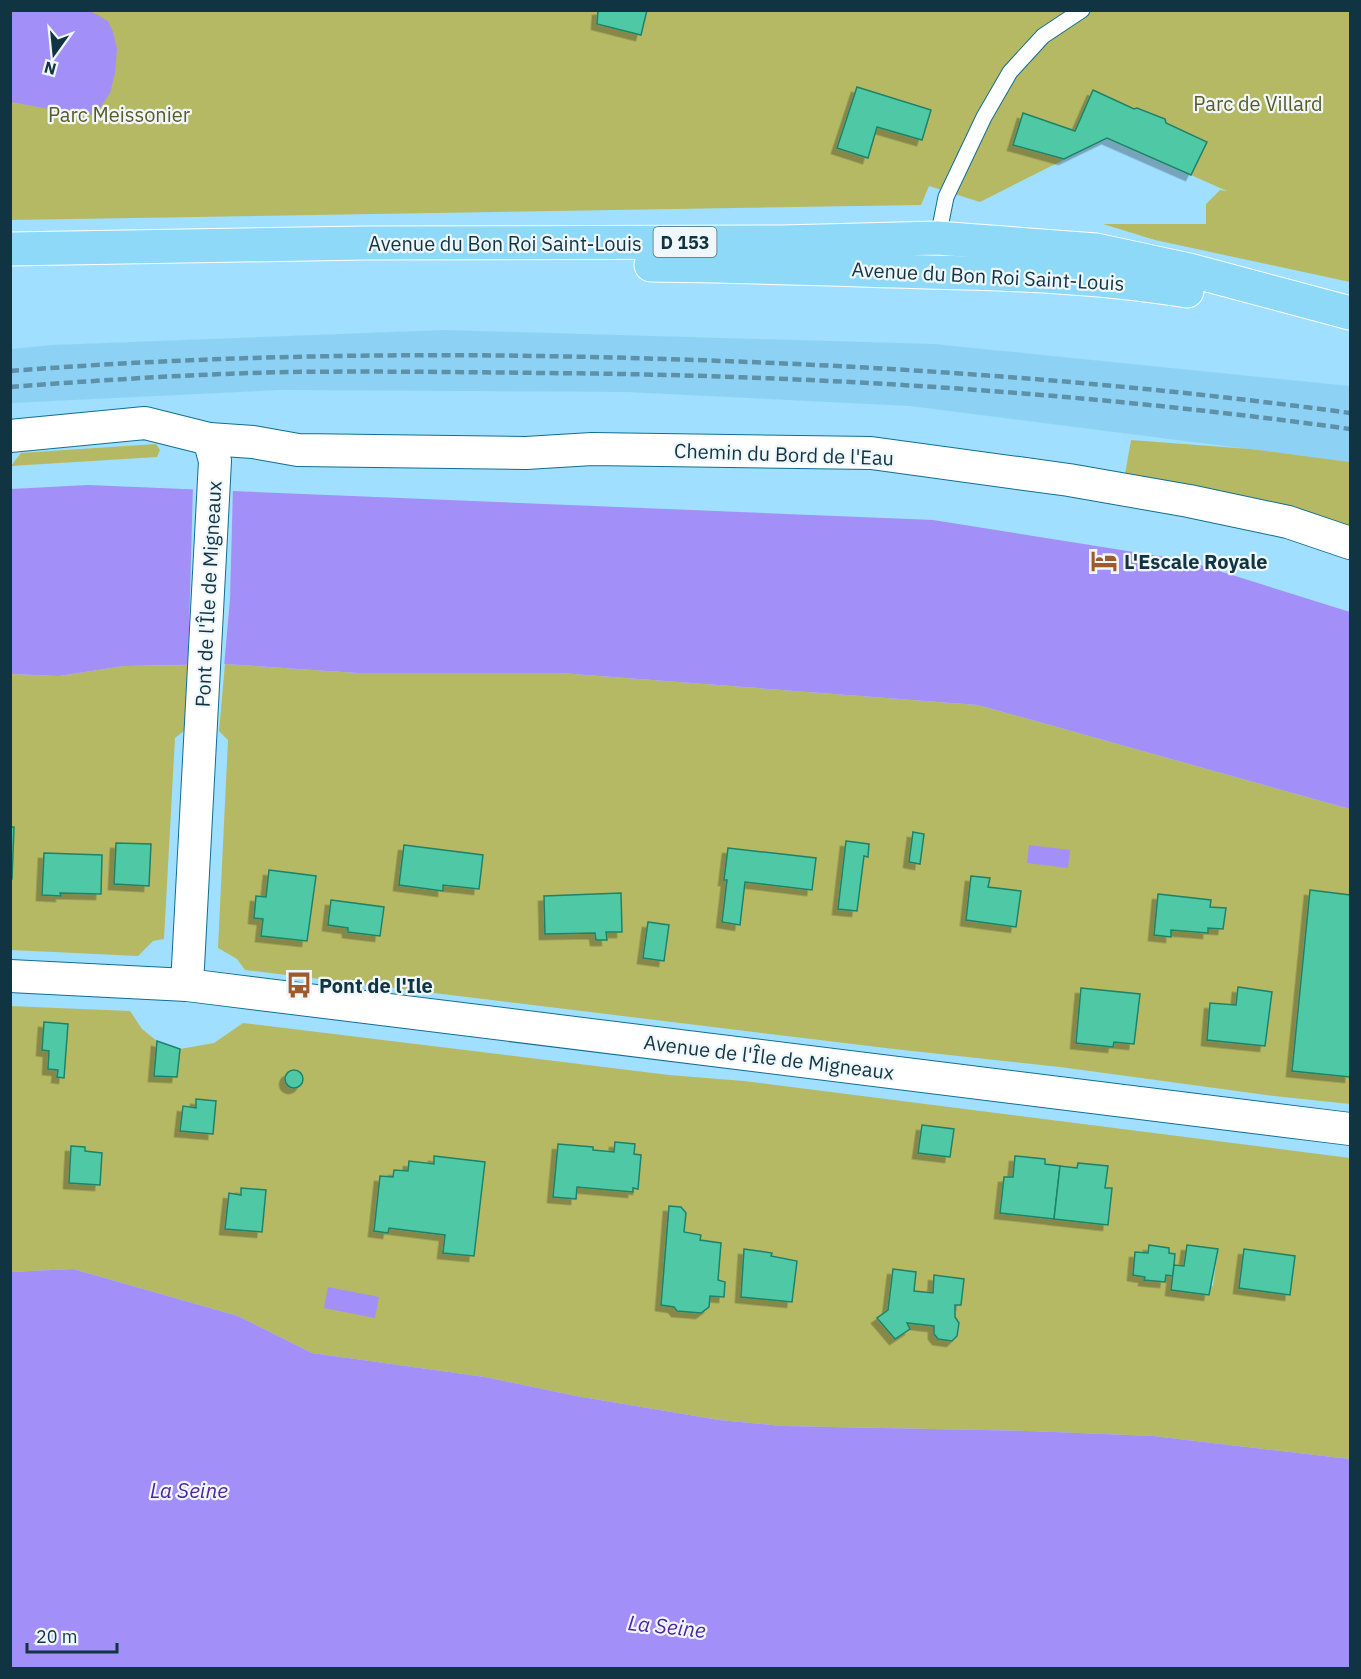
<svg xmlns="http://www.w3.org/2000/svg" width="1361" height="1679" font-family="'IBM Plex Sans',sans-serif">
	<defs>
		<filter id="shadow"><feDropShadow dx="-5.5" dy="5.5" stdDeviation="0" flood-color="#0004"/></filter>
	</defs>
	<rect width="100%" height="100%" fill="#a0dfff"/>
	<path fill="#8dd2f5" d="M444 330 934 344 1350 386V462L910 406 626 392 280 390 11 403V349L52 345Z"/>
	<g fill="#b6b964" fill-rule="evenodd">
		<path d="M10 11H1350V282L1155 240 1103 224H1206V204L1220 190 1227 191 1107 138 980 202 929 186 921 205 11 220Z"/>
		<path d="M1131 440 1250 449 1350 462V535L1125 474Z"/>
		<path d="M156 444 160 450 157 457 11 466 21 453Z"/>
		<path d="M225 664 358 673H560L978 705 1350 809V1104L1274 1096 1060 1067 894 1049 245 970 237 959 218 948 228 740 219 731ZM331 900 384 907 380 936 348 932V928L328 925Z"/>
		<path d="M188 665 185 730 175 738 164 939 153 941 138 956 11 950 10 674 59 676 124 666ZM116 843 151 844 149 885 114 883Z"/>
		<path d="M10 1006 130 1011 142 1029 157 1041 155 1076 177 1077 180 1049 214 1043 243 1023 669 1075 744 1081 1350 1158V1459L1153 1436 1028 1431 783 1426 719 1420 576 1396 485 1377 312 1353 238 1316 73 1269 11 1272ZM44 1023 68 1024 64 1078 57 1077 58 1070 48 1069 49 1051 42 1050ZM197 1099 216 1101 212 1134 180 1131 183 1107 196 1108ZM1016 1156 1045 1159V1164L1077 1168 1078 1163 1107 1166 1105 1188H1111L1108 1225 1001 1213 1004 1177H1013ZM241 1188 266 1190 262 1232 225 1228 229 1193 241 1195ZM1149 1245 1169 1248V1253L1175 1254 1174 1265 1184 1266 1218 1249 1213 1286H1211L1209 1295 1171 1290 1173 1276 1166 1275 1144 1279 1145 1277 1133 1275 1135 1252 1148 1253ZM1244 1249 1295 1256 1290 1295 1239 1288Z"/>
	</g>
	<g fill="#a38ff8">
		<path d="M10 11H90L108 21 113 32 117 49 115 73 110 93 96 114 81 115 11 102Z"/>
		<path d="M88 485 933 520 1184 560 1350 612V809L978 705 560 673H358L225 664 124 666 59 676 11 674V489Z"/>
		<path d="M1029 845 1070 850 1068 868 1027 863Z"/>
		<path d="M73 1269 238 1316 312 1353 485 1377 576 1396 719 1420 783 1426 1028 1431 1153 1436 1350 1459V1668H11V1272Z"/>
		<path d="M328 1287 379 1297 375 1318 324 1308Z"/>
	</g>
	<path fill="#a0dfff" d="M193 485 233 487 230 599 224 667 188 668Z"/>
	<g fill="#50c8a5" stroke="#1f8268" stroke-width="1.5" filter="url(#shadow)">
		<path d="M598 10H647L641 35 597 24Z"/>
		<path d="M857 87 931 110 922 140 877 127 868 158 837 148Z"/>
		<path d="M1093 90 1134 109 1137 108 1165 119 1166 123 1207 142 1191 175 1107 138 1064 159 1013 145 1023 113 1075 131Z"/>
		<path d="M10 827H14L12 879H10Z"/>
		<path d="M913 832 924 834 920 864 909 862Z"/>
		<path d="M846 841 869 844 868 857 864 856 857 911 838 909Z"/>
		<path d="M116 843 151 844 149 886 114 884Z"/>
		<path d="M404 845 483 855 479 889 443 885V891L399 885Z"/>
		<path d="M728 848 816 858 812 890 745 882 740 925 722 922 727 880H724Z"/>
		<path d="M44 853 102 855 101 894 60 893 61 896 42 895Z"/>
		<path d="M269 870 316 876 307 941 261 936 263 919 254 918 256 896 266 897Z"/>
		<path d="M971 876 990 878 988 887 1021 891 1016 927 966 920Z"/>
		<path d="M1310 890 1350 895V1077L1292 1071Z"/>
		<path d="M621 893 622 932H606L607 940H596L595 933 545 934 544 896Z"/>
		<path d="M1158 894 1211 900 1210 907 1226 908 1223 929 1208 928V933L1171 930V937L1154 935Z"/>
		<path d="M331 900 384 907 380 936 348 932V928L328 925Z"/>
		<path d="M648 922 669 925 664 961 643 958Z"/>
		<path d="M1238 987 1272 992 1265 1046 1207 1040 1210 1003 1236 1005Z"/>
		<path d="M1081 988 1140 994 1134 1044 1114 1042 1113 1047 1076 1043Z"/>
		<path d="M44 1022 68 1024 64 1078 57 1077 58 1070 48 1069 49 1051 42 1050Z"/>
		<path d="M157 1041 180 1049 177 1077 154 1076Z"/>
		<circle cx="294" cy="1079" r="9"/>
		<path d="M196 1099 216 1101 213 1134 180 1131 183 1106 196 1108Z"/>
		<path d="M922 1125 954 1129 950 1157 918 1153Z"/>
		<path d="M615 1142 635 1144 634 1154 641 1155 638 1189 633 1188V1192L577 1187 576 1199 553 1197 558 1144 593 1147V1150L614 1152Z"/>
		<path d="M71 1146 85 1147V1151L102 1153 100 1185 69 1183Z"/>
		<path d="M434 1156 485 1162 474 1256 443 1253 445 1235 389 1228 388 1233 374 1231 380 1176 393 1177 394 1170 408 1171 409 1161 434 1164Z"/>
		<path d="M1015 1156 1045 1159V1164L1060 1166 1054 1219 1000 1213 1004 1177H1013Z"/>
		<path d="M1078 1163 1108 1166 1105 1188H1112L1108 1225 1054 1219 1060 1166 1077 1168Z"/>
		<path d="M241 1188 266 1190 262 1232 225 1229 229 1193 241 1195Z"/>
		<path d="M669 1206 681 1207 686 1213 684 1232 701 1235 700 1240 721 1243 718 1280 725 1282 724 1297 710 1296 709 1307 701 1313 677 1311 674 1307 661 1305Z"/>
		<path d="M1149 1245 1169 1248V1253L1175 1254 1173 1276 1166 1275 1165 1282 1144 1280 1145 1277 1133 1275 1135 1252 1148 1253Z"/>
		<path d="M1187 1245 1218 1249 1209 1295 1171 1290 1174 1265 1184 1266Z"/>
		<path d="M744 1249 772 1253 771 1256 797 1261 792 1302 741 1297Z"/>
		<path d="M1244 1249 1295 1256 1290 1295 1239 1288Z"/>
		<path d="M893 1269 916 1272 914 1291 933 1293 934 1275 964 1279 961 1305H955V1317L959 1323 957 1336 952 1341 938 1339 934 1334V1326L907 1323 910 1329 895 1339 877 1318 888 1310Z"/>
	</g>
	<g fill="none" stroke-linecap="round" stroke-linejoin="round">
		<g stroke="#0f6f92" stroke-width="17">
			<path id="lane" d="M937 242 946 197 984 117 1010 72 1043 36 1082 10"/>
		</g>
		<g stroke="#0f6f92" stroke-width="34">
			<g id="street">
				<path d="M10 436 145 423 209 439 215 461 187 985"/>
				<path d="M209 439 253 442 298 450 526 453 592 449 871 453 1069 480 1189 501 1288 522 1350 543"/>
				<path d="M10 976 187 985 1350 1129"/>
			</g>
		</g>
		<g stroke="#fff" stroke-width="35">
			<g id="primary">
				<path d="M10 249 365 243 782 242 937 238 1096 250 1189 270 1350 313"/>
				<path d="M651 265C744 266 836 269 928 272 1015 274 1102 277 1187 291"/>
			</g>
		</g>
		<use href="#lane" stroke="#fff" stroke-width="15"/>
		<use href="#street" stroke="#fff" stroke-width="32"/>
		<use href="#primary" stroke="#8fd9f8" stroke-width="33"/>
		<g stroke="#5e90a8" stroke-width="4.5" stroke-dasharray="9 4.5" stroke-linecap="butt">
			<path d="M10 371C228 354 447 352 665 359 894 366 1123 382 1350 413"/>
			<path d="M10 387C102 380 195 374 287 372 372 371 458 372 543 373 813 375 1083 392 1350 429"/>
		</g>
	</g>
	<defs>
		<g id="hotel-bare" transform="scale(2.07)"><path d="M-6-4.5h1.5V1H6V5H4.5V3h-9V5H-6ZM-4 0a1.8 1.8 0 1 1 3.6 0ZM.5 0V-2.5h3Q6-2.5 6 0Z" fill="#9e592d" stroke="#f0f7fb" stroke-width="2.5" paint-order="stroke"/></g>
		<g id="bus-bare" transform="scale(2.07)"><path d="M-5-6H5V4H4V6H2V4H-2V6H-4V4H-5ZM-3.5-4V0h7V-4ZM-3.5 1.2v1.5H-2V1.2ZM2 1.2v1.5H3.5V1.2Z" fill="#9e592d" stroke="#f0f7fb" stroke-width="2.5" paint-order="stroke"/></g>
	</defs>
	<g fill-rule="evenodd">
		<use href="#hotel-bare" x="1104" y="561"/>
		<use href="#bus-bare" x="299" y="985"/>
	</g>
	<g text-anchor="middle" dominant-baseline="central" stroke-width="4.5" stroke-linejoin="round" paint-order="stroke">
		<rect fill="#f0f7fb" stroke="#546e7a" stroke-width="1.5" x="653.5" y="227" width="63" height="30" rx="4.5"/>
		<g font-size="18" font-weight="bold" fill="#113443">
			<text x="685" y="242">D 153</text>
		</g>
		<g font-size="20" fill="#5a5b29" stroke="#f0f7fb">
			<text x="1258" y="103">Parc de Villard</text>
			<text x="119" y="114">Parc Meissonier</text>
		</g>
		<g font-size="20" fill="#113443" stroke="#f0f7fb">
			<text x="505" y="243">Avenue du Bon Roi Saint-Louis</text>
			<text transform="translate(988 276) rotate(3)">Avenue du Bon Roi Saint-Louis</text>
			<text transform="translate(784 454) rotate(2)">Chemin du Bord de l'Eau</text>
			<text transform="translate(208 594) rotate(-87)">Pont de l'Île de Migneaux</text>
			<text transform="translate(769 1057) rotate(7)">Avenue de l'Île de Migneaux</text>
		</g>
		<g font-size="20" font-weight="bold" fill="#113443" stroke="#f0f7fb" text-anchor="start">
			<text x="1124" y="561">L'Escale Royale</text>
			<text x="319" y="985">Pont de l'Ile</text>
		</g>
		<g font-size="21" font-style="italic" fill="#4e27a0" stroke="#f0f7fb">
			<text x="189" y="1490">La Seine</text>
			<text transform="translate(667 1626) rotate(6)">La Seine</text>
		</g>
	</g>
	<rect width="1361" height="1679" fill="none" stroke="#113443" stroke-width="24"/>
	<g transform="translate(54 54) rotate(195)" stroke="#f0f7fb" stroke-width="4.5" paint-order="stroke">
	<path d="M0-4.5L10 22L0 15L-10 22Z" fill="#113443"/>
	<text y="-9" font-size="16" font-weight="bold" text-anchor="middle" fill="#113443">N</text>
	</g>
	<path d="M27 1643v9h90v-9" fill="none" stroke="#113443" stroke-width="3"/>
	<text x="36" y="1643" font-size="18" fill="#113443" stroke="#f0f7fb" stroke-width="4.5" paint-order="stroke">20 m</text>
</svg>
